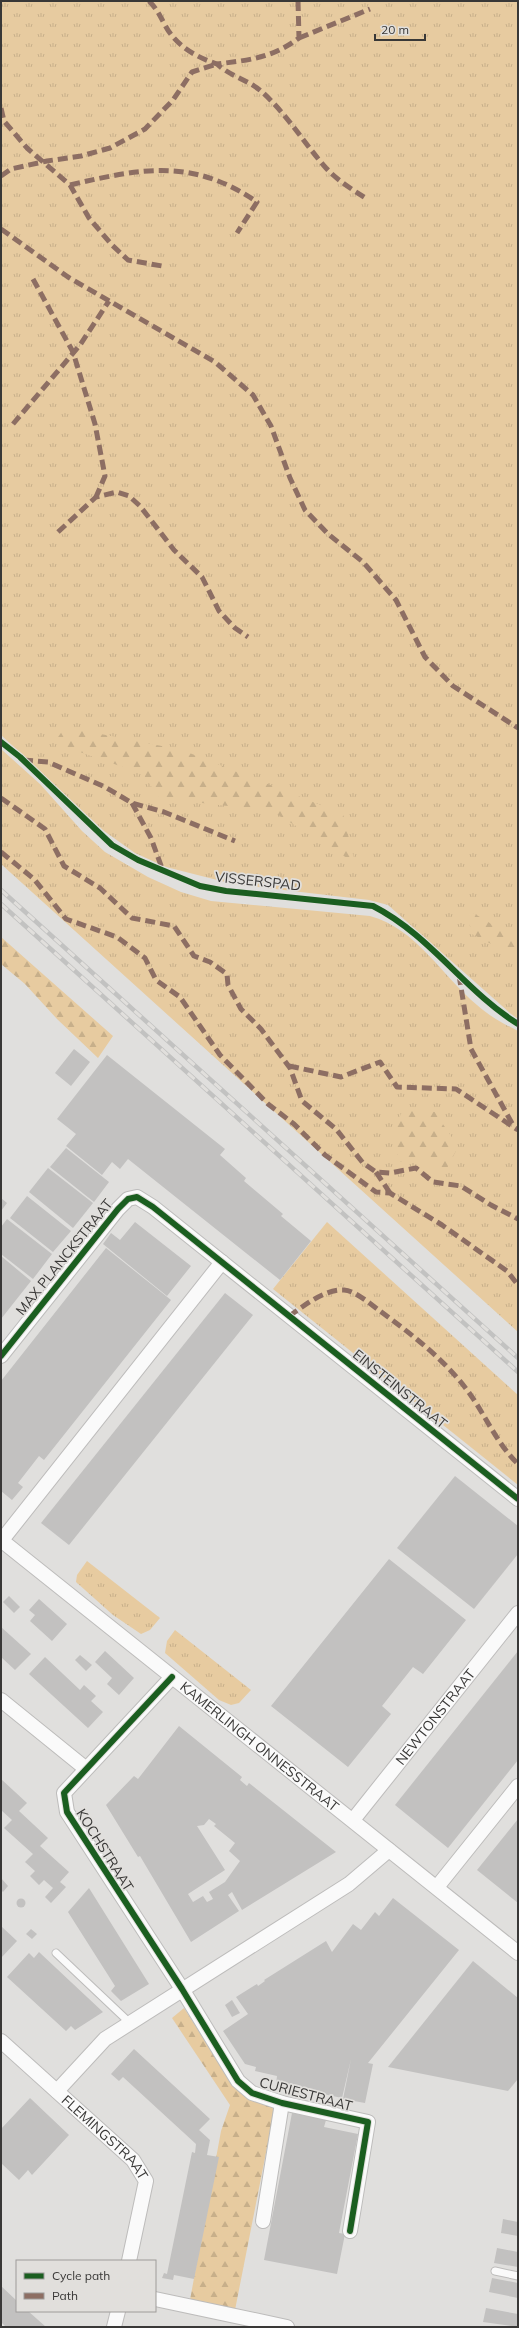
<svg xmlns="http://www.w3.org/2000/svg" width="519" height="2328" font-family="Mulish,sans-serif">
	<defs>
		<pattern id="grass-tufts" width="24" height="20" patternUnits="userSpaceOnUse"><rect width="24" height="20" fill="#e7cba0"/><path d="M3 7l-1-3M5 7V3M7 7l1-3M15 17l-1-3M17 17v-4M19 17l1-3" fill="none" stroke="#c7af8a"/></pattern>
		<pattern id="forest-firs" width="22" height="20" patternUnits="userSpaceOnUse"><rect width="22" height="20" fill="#e7cba0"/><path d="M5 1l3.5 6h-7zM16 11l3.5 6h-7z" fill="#c7af8a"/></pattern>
	</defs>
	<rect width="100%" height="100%" fill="#e0dfdd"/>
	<g fill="url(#grass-tufts)">
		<path d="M1 1H518V1019L511 1014 388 905 369 900 233 884 166 867 135 853 104 831 1 735Z"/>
		<path d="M1 749 40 784 82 831 105 852 148 877 181 892 211 901 370 916C417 929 441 975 477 1005 489 1016 504 1024 518 1031V1332L1 864Z"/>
		<path d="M327 1222 518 1395V1485L273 1289Z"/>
		<path d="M87 1561 160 1618 150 1630 141 1634 113 1615 76 1582 77 1575Z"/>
		<path d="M175 1630 251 1690 239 1703 231 1705 219 1700 165 1653 167 1641Z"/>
	</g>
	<g fill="url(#forest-firs)">
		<path d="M65 727 182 750 343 814 355 863 272 811 159 798 143 774 54 743Z"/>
		<path d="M465 908 518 940V958L472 934Z"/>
		<path d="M1 937 113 1036 98 1058 57 1019 25 984 1 964Z"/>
		<path d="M404 1108 435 1112 458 1147 444 1174 422 1159 399 1162 393 1130Z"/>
		<path d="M184 2008 236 2089 250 2098 272 2106 274 2112 235 2310 190 2300 221 2131 230 2105 172 2018Z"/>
	</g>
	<g fill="#c2c1c0" fill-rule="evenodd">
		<path d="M74 1049 90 1062 71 1086 55 1073Z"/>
		<path d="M107 1055 225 1149 220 1155 246 1178 244 1181 283 1214 281 1216 311 1241 280 1280 128 1159 120 1169 112 1162 102 1175 66 1146 76 1134 57 1119Z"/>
		<path d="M66 1148 109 1182 94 1202 50 1167Z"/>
		<path d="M48 1168 93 1203 73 1228 29 1192Z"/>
		<path d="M27 1196 71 1231 53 1252 10 1218Z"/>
		<path d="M1 1198 7 1203 1 1211Z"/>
		<path d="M7 1219 52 1254 33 1279 1 1254V1227Z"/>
		<path d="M135 1222 191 1266 167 1296 103 1244 111 1233 120 1240Z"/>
		<path d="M106 1248 171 1300 44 1460 39 1456 18 1483 23 1487 12 1500 1 1491V1381Z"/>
		<path d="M1 1256 31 1281 1 1319Z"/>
		<path d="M225 1293 253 1315 69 1545 41 1523Z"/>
		<path d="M455 1476 518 1526V1554L474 1609 397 1548Z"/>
		<path d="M389 1559 466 1620 423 1674 413 1667 382 1706 391 1714 348 1767 271 1706Z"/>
		<path d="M9 1596 20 1607 14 1613 3 1602Z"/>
		<path d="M39 1599 67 1624 52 1641 30 1621 35 1615 29 1610Z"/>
		<path d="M1 1627 31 1654 15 1670 1 1657Z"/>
		<path d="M105 1651 134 1678 119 1695 107 1684 112 1678 95 1662Z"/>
		<path d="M518 1651V1760L448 1848 395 1805Z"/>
		<path d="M80 1655 92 1665 86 1671 75 1660Z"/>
		<path d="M45 1657 80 1690 84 1685 96 1696 91 1701 103 1712 88 1728 29 1674Z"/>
		<path d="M179 1726 242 1777 240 1780 247 1786 249 1783 336 1852 242 1910 232 1892 228 1895 239 1911 191 1942 140 1856 138 1857 106 1805 134 1776 138 1779ZM209 1819 216 1824 214 1826 235 1843 229 1851 240 1861 225 1882 209 1892 213 1899 207 1902 203 1896 193 1902 188 1894 225 1870 197 1826 204 1825Z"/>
		<path d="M1 1779 27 1803 19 1811 48 1838 40 1846 69 1872 60 1882 66 1887 51 1903 45 1897 53 1888 44 1880 39 1885 30 1876 35 1871 25 1862 33 1854 4 1828 12 1820 1 1810Z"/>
		<path d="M518 1819V1903L477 1870Z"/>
		<path d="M1 1878 8 1886 3 1892 1 1890Z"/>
		<path d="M89 1888 149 1984 121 2001 111 1991 115 1986 68 1912Z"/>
		<path d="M393 1898 459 1950 368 2063 373 2064 365 2103 343 2099 351 2059 342 2098 276 2084 277 2076 255 2071 256 2067 245 2064 223 2031 248 2014 236 1997 257 1984 258 1986 265 1981 264 1980 326 1941 332 1952 353 1924 361 1930 375 1912 379 1916Z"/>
		<circle cx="21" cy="1903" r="4.5"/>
		<path d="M1 1926 17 1941 1 1958Z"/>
		<path d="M31 1929 37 1934 32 1939 26 1934Z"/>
		<path d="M39 1952 56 1968 103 2012 75 2030 71 2026 66 2031 7 1977 29 1953 34 1958Z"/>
		<path d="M473 1961 518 1998V2079L508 2091 388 2067Z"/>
		<path d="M232 2000 240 2013 232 2017 225 2005Z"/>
		<path d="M134 2049 210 2119 199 2130 210 2140 207 2155 219 2157 194 2279 174 2275 173 2280 162 2278 164 2273 167 2274 192 2152 195 2153 196 2144 123 2077 119 2081 111 2074Z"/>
		<path d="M30 2098 69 2135 32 2175 28 2170 19 2180 1 2163V2129Z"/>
		<path d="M292 2113 326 2120 324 2127 358 2134 339 2233 345 2234 337 2274 264 2260Z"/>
		<path d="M503 2219 518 2222V2236L501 2233Z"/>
		<path d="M497 2248 518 2252V2267L494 2263Z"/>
		<path d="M492 2278 518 2283V2298L489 2292Z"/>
		<path d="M1 2286 17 2301V2311H28L46 2327H6L1 2322Z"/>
		<path d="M486 2308 518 2314V2327L483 2322Z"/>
	</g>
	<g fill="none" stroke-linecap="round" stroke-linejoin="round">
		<g stroke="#bdbcbb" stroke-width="9">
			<g id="lane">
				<path d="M56 1953 130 2023"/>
				<path d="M495 2271 518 2276"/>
			</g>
		</g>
		<g stroke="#bdbcbb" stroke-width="16">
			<g id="street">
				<path d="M1 1356 118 1209 128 1199 137 1197 153 1207 518 1499"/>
				<path id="s1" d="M1 1540 518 1953"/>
				<path d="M2 1540 222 1262"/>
				<path d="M172 1677 64 1793 67 1812 182 1989 238 2081 252 2093 282 2103 368 2122 350 2231"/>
				<path d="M1 1700 85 1768"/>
				<path id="s2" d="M353 1820 518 1613"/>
				<path d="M437 1887 518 1786"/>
				<path id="s3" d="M1 2041 133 2160 146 2181 129 2261"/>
				<path d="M57 2091 105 2039 349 1884 389 1850"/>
				<path d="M263 2221 282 2103"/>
				<path d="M155 2299 287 2327"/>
				<path d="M114 2327 118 2311"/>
			</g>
		</g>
		<use href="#lane" stroke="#fafafa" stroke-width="7"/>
		<use href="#street" stroke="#fafafa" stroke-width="14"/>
		<g stroke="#c2c2c1" stroke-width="4.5">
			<g id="rail">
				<path d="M1 890 518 1358"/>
				<path d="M1 904 518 1372"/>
			</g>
		</g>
		<use href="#rail" stroke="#e1dfdc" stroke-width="3" stroke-dasharray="9" stroke-linecap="butt"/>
		<g stroke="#8d6e63" stroke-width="5" stroke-dasharray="10 5" stroke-linecap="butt">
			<path d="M149 1C157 9 160 16 165 25 176 46 196 57 217 64"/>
			<path d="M298 1 299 38C272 58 250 60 217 64 230 76 248 80 261 91 286 113 304 143 326 168 338 181 353 190 367 199"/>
			<path d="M299 38 370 9"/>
			<path d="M1 108 4 121 27 148 70 185 89 218 112 245 128 260 162 266"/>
			<path d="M1 176 11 169 47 161 81 156 110 148 145 129 173 100 192 72 217 64"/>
			<path d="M70 185C142 168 193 158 257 202L237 233"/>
			<path d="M1 229 68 277 215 362 253 395 271 426 290 478 305 510 328 534 363 562 396 600 425 657 453 686 518 728"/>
			<path d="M33 279 73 352 95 424 105 476 96 497"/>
			<path d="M13 424 80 345 109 301"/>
			<path d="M58 532 96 497 117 492 129 496 140 506 174 550 202 577 219 611 235 628 248 637"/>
			<path d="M23 760 48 762 105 787 132 803 164 812 235 841"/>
			<path d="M1 798 45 829 64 866 100 888 132 918 174 926 194 956 210 962 227 974 228 985 241 1009 261 1029 290 1068 302 1101 336 1129 363 1163 376 1172 390 1173 416 1168 433 1182 461 1186 491 1205 518 1219"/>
			<path d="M132 803 151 838 163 871"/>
			<path d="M1 852 34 879 66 919 117 937 145 958 156 980 180 997 220 1055 268 1104 294 1124 325 1155 376 1192 390 1193 442 1225 507 1271 518 1285"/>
			<path d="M459 975 471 1049 513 1125"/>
			<path d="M289 1066 341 1077 380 1062 397 1087 456 1089 518 1130"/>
			<path d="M376 1172 390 1193"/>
			<path d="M289 1316C304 1306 324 1289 344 1290 356 1291 370 1304 380 1311 410 1333 441 1357 464 1386 484 1411 495 1442 518 1464"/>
		</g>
		<g stroke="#e1dfdc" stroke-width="8">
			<g id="cycleway">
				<path d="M1 742 20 757 112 845 138 860 200 886 226 891 373 906C430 935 465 991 518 1024"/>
				<path d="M1 1356 118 1209 128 1199 137 1197 153 1207 518 1499"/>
				<path d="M172 1677 64 1793 67 1812 182 1989 238 2081 252 2093 282 2103 368 2122 350 2231"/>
			</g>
		</g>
		<use href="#cycleway" stroke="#1b5e20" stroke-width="6"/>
	</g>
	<g text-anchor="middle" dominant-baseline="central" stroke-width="3.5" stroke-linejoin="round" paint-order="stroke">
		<g font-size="14" fill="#393837" stroke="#e1dfdc">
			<text transform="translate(258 881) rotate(6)">VISSERSPAD</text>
			<text transform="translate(64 1257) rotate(-51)">MAX PLANCKSTRAAT</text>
			<text transform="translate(400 1389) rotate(39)">EINSTEINSTRAAT</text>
			<text stroke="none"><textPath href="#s2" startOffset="132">NEWTONSTRAAT</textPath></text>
			<text stroke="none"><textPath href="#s1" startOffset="331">KAMERLINGH ONNESSTRAAT</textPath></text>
			<text transform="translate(105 1850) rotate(58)">KOCHSTRAAT</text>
			<text transform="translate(306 2094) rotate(15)">CURIESTRAAT</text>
			<text stroke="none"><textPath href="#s3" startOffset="142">FLEMINGSTRAAT</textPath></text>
		</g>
	</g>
	<rect width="519" height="2328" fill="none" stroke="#393837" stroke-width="4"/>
	<rect x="16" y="2260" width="140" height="52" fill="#e1dfdc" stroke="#9e9c9a"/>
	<rect x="24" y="2273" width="20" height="6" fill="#1b5e20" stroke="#9e9c9a"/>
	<text x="52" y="2280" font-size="12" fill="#393837">Cycle path</text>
	<rect x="24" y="2293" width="20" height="6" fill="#8d6e63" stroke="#9e9c9a"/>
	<text x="52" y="2300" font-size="12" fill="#393837">Path</text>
	<path d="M375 34v6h50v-6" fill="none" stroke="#393837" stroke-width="2"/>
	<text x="381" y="34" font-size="12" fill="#393837" stroke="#e1dfdc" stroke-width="3" paint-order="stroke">20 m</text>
</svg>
